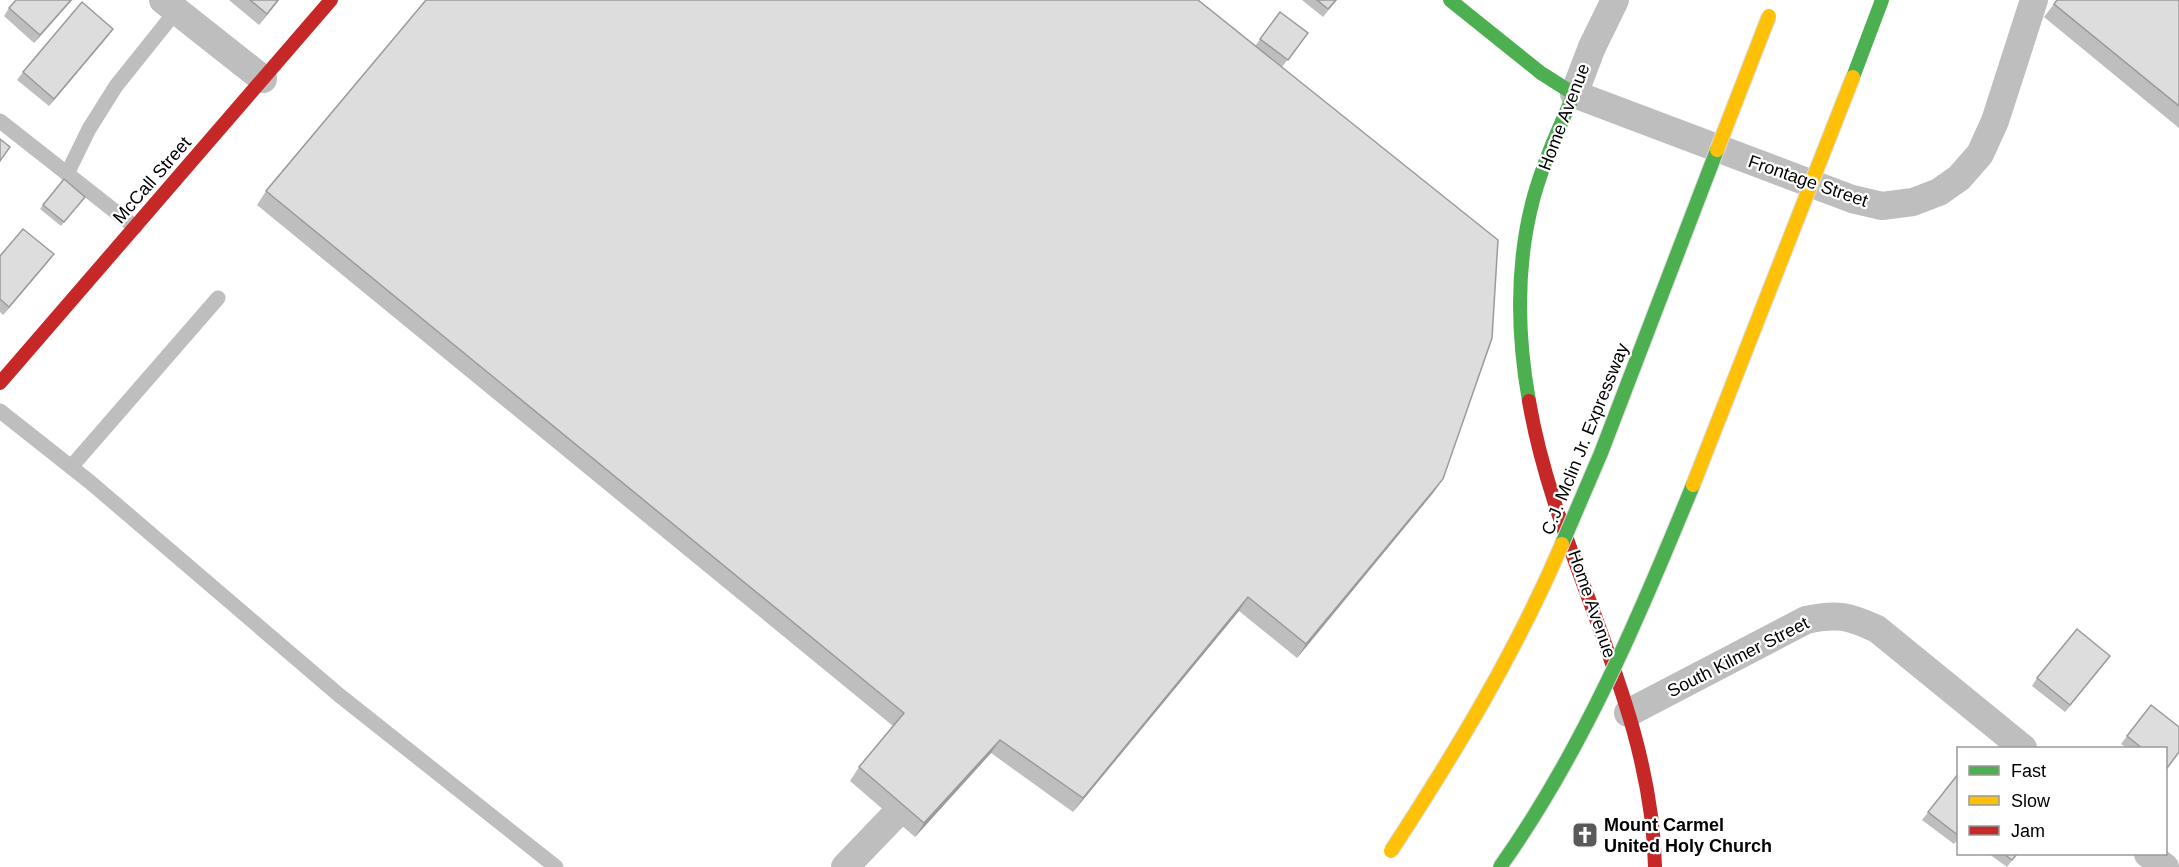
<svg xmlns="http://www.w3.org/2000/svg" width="2179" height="867" font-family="Arial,sans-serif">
	<rect width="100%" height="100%" fill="#fff"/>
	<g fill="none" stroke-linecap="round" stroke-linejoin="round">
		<g stroke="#bebebe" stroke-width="15">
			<path d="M0 121 135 227"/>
			<path d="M67 174 89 129 116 86 176 11"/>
			<path d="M0 411 90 482 339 695 556 867"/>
			<path d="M71 467 218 298"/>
		</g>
		<g stroke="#bebebe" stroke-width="28">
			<path d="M163 0 263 79"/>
			<path d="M1615 0 1592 47 1574 94 1852 199 1882 206 1913 202 1939 192 1959 178 1980 154 1995 121 2034 0"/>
			<path d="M1628 713 1806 620C1837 613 1849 616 1877 629L2023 748"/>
			<path d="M2148 854 2165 867"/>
			<path d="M845 867 893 817"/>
		</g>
		<g stroke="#4caf50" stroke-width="14">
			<path d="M1450 0 1541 73 1574 94C1559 128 1544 161 1534 196 1516 262 1517 334 1529 401"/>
			<path d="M1853 77 1882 0"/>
		</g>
		<g stroke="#c62828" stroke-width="14">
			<path d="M0 383 331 0"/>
			<path d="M1529 401C1556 560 1652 703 1655 867"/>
		</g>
		<g stroke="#dbdbdb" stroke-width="16" stroke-linecap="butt">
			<g id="fast-bridge">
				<path d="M1562 544 1601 453 1717 150"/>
				<path d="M1500 867C1582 752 1640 615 1693 485"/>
			</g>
		</g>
		<g stroke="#dbdbdb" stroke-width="16" stroke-linecap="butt">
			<g id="slow-bridge">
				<path d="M1717 150 1769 16"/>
				<path d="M1693 485 1853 77"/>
				<path d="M1391 851C1455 753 1516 652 1562 544"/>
			</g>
		</g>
		<use href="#fast-bridge" stroke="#4caf50" stroke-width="14"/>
		<use href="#slow-bridge" stroke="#ffc107" stroke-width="14"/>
	</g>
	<g fill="#bebebe">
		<path d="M72 0 34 43 4 16 9 8Z"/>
		<path d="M229 0H279L259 25Z"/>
		<path d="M1302 0H1337L1323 17Z"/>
		<path d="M2057 0H2179V128L2044 17Z"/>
		<path d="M1280 12 1308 33 1282 67 1443 479 1433 493 1297 658 1239 611 1073 812 991 753 915 837 850 781 859 767 893 726 257 205 266 191 1255 46Z"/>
		<path d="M108 36 49 106 17 80 23 72Z"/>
		<path d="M85 197 61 226 40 209 43 205Z"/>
		<path d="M0 256 48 262 3 315 0 312Z"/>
		<path d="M2110 656 2065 712 2032 686 2037 678Z"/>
		<path d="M2179 727V753L2166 770V748H2127L2121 744 2127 736Z"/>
		<path d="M1959 773V838L1954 844 1922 820Z"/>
		<path d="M1989 854H2017L2007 867Z"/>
	</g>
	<g fill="#9b9b9b">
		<path d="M71 0H72L34 43 40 35Z"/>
		<path d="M278 0H279L259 25 267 14Z"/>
		<path d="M113 29 108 36 49 106 54 99Z"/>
		<path d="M54 254 48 262 3 315 9 307Z"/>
		<path d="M1443 479 1433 493 1297 658 1306 644Z"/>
		<path d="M1248 597 1239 611 1073 812 1083 798Z"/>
		<path d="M2110 656 2104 664 2065 712 2070 705Z"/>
		<path d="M1000 740 991 753 915 837 924 823Z"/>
	</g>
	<g fill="#ddd" stroke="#9b9b9b" stroke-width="1.5">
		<path d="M16 0H71L40 35 9 8Z"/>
		<path d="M250 0H278L267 14Z"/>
		<path d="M426 0H1198L1498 240 1492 338 1443 479 1306 644 1248 597 1083 798 1000 740 924 823 859 767 904 713 266 191Z"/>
		<path d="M1317 0H1336L1328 9Z"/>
		<path d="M2057 0H2179V106L2054 4Z"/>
		<path d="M82 2 113 29 54 99 23 72Z"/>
		<path d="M1280 12 1308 33 1288 60 1260 39Z"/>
		<path d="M0 139 10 147 0 161Z"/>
		<path d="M64 179 85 197 64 222 43 205Z"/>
		<path d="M23 229 54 254 9 307 0 299V256Z"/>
		<path d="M2077 629 2110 656 2070 705 2037 678Z"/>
		<path d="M2151 705 2179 727V752L2167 768 2166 767V748H2142L2127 736Z"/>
		<path d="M1959 773V836L1928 812Z"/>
		<path d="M2004 854H2017L2012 860Z"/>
	</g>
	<defs>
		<g id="church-square" transform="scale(1.35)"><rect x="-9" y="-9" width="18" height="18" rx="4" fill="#595959" stroke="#fff"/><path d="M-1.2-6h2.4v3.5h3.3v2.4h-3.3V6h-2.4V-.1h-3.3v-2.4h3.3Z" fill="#fff"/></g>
	</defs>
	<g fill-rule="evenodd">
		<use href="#church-square" x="1585" y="835"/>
	</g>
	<g text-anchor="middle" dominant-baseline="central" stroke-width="4.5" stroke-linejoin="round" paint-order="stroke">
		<g font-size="18" fill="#000" stroke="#fff">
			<text transform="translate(1564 117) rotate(-69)">Home Avenue</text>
			<text transform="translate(152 180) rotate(-49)">McCall Street</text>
			<text transform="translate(1808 181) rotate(19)">Frontage Street</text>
			<text transform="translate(1585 439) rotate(-68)">C.J. Mclin Jr. Expressway</text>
			<text transform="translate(1592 604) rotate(71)">Home Avenue</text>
			<text transform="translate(1738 657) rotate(-27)">South Kilmer Street</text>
		</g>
		<g font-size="18" font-weight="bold" fill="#000" stroke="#fff" text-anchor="start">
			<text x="1604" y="825">Mount Carmel<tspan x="1604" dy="21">United Holy Church</tspan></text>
		</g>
	</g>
	<rect x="1957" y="747" width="210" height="108" fill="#ffffff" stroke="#999999" stroke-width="1.5"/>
	<rect x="1969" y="766" width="30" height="9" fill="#4caf50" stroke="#999999" stroke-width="1.5"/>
	<text x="2011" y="777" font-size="18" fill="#000000">Fast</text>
	<rect x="1969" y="796" width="30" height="9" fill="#ffc107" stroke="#999999" stroke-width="1.5"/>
	<text x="2011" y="807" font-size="18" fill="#000000">Slow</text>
	<rect x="1969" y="826" width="30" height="9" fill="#c62828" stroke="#999999" stroke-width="1.5"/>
	<text x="2011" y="837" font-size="18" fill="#000000">Jam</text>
</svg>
